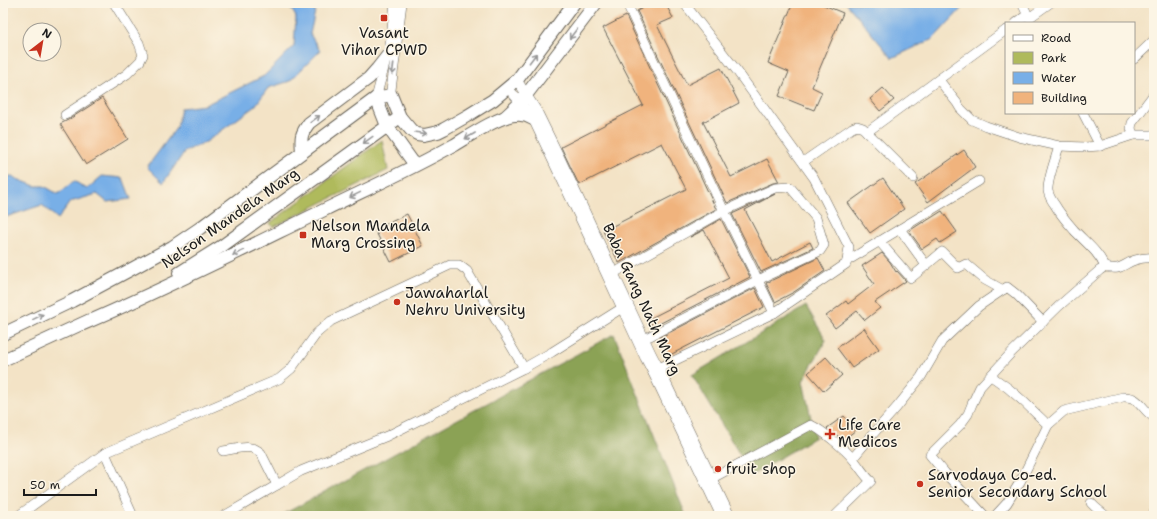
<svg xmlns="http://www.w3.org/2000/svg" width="1157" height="519" font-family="'Shantell Sans',sans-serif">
	<rect width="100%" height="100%" fill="#fcf5e5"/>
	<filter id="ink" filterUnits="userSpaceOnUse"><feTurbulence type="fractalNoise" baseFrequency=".025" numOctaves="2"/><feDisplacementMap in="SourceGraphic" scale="8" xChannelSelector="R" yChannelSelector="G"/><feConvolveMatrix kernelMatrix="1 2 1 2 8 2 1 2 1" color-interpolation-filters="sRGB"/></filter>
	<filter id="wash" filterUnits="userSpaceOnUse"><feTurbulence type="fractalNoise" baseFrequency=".012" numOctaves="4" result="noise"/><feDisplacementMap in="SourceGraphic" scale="16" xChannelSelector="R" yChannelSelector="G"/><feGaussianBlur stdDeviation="0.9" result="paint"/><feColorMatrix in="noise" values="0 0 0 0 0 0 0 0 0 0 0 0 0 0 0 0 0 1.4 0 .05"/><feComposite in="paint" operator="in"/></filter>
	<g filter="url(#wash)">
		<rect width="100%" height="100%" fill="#f3e3c6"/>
		<path fill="#afba5c" stroke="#666b3c" d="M382 140 388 170 273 227 270 223Z"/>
		<g fill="#8ba254" stroke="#545f38">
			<path d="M806 306 826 340 803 381 815 437 752 475 692 375Z"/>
			<path d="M614 334 686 516H280Z"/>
		</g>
		<g fill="#78afe7" stroke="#4a6682">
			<path d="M288 3H317L310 34 320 51 290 81 268 88 255 106 206 142 185 151 163 183 147 167 177 127 181 108 205 105 264 76 294 46 296 17Z"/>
			<path d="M846 3H963V7L933 39 892 58Z"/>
			<path d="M7 175 35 186H44L58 194 74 181 87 189 102 176 123 178 131 199 107 202 97 194 70 202 58 219 42 205 3 218V191Z"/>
		</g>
		<g id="blocks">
			<g fill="#f0b37d">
				<path d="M652 3H665L673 18 657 25 687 85 721 68 739 103 703 122 731 177 767 159 779 182 773 183 727 203 637 11Z"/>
				<path d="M793 3H819L843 13 812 87 822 92 814 110 779 96 789 72 768 63Z"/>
				<path d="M626 16 716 209 619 263 603 231 686 189 662 143 579 185 561 147 643 105 603 28Z"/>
				<path d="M883 88 894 100 880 111 870 99Z"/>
				<path d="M102 98 128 139 86 165 60 124 68 120Z"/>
				<path d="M964 150 975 167 928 202 915 184Z"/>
				<path d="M883 178 904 209 870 233 848 203Z"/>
				<path d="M775 194 745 210 772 262 810 242 813 248 761 272 732 214Z"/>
				<path d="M942 211 957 232 940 243 937 239 922 249 909 231 923 222V223Z"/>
				<path d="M407 214 423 246 391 262 375 230Z"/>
				<path d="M721 219 750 277 653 327 649 319 729 278 704 230 690 237Z"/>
				<path d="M882 253 890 262 896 272 897 271 906 281 875 302 880 308 865 320 857 311 835 328 826 316 846 301 848 304 874 284 862 266Z"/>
				<path d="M818 258 825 271 794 292 775 302 766 283Z"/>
				<path d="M755 288 764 307 668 356 659 338Z"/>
				<path d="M864 328 879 349 852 368 837 348Z"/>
				<path d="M826 357 842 375 824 391 808 373Z"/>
				<path d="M844 416 856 430 843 440 827 428Z"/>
			</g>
		</g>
	</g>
	<g filter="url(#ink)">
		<use href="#blocks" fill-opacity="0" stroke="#676258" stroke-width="1"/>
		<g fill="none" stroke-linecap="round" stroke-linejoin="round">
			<g stroke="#676258" stroke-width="10">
				<g id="minor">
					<path d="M1022 3 1029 18 1050 3"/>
					<path d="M628 6 724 211 774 313"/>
					<path d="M1016 23 1024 17"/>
					<path d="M1134 59 1154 40"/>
					<path d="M517 80 537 111 561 160 652 355 659 368 730 516"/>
					<path d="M939 80 957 103 960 108 972 120 986 126 1019 137 1059 146 1085 147 1100 146 1133 135H1154"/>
					<path d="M508 88 530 114 533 119 594 248 645 358 653 373 721 516"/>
					<path d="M391 95V90L402 3"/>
					<path d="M376 98 390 45 395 3"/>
					<path d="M1083 113 1100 146"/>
					<path d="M65 115 127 74 140 61 143 55 139 43 114 3"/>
					<path d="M867 132 1006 30"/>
					<path d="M1133 135 1131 128 1132 123 1154 94"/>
					<path d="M1059 146C1056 158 1047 180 1048 191 1049 196 1052 201 1055 205 1060 214 1067 222 1074 230 1085 242 1098 251 1105 267"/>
					<path d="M803 162 852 128 857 126 863 128 913 178"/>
					<path d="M900 229 926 265"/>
					<path d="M879 241 911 278 942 252 958 268 966 264 985 280 1003 290"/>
					<path d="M847 261 979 181"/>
					<path d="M614 273 724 211 775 188 790 187 816 218 824 245 820 251 758 280 650 336"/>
					<path d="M653 373 659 368 774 313 846 264 847 261 849 247 814 178 737 71 684 3"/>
					<path d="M991 376 1008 388 1023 401 1048 425 1020 482 1007 503 995 516"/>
					<path d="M1048 425 1064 411 1123 397C1141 396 1141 410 1154 417"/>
					<path d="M223 451C237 449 250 443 261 453L277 485"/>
					<path d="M105 453 133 516"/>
					<path d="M853 458 873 434 897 407 921 377 942 341 979 306 1007 287 1016 294 1043 322"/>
					<path d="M707 481 811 425C822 430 846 450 853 459 860 467 864 475 871 481L835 516"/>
					<path d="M1091 503 1095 507 1106 516"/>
					<path d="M18 516 105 453 279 379 291 369 317 333 331 321 450 265H459L467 271 524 368"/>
					<path d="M224 516 301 471 387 436 524 368 552 352 622 308"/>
					<path d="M985 516 945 473 930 455 960 425 968 414 972 404 980 387 1012 352 1059 306 1100 270 1105 267C1122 271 1121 265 1135 260 1141 258 1147 257 1154 258"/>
					<path d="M1152 516 1154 513"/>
				</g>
			</g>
			<g stroke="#676258" stroke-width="14">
				<g id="major">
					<path d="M376 98 387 126 415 165"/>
					<path d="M505 117 520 103 596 3"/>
					<path d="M302 152C301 138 300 135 309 123L369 78 377 69 388 55"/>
					<path d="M179 273 222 246 400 117"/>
					<path d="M83 324C165 289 244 249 324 210 367 189 412 169 454 145 469 136 499 116 515 115 521 114 528 116 533 119"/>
					<path d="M3 334 72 301 128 271 172 247 200 228 376 98 391 95 400 117 411 130 417 134 424 135 438 132 444 129 467 116 493 100 517 80 574 3"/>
					<path d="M3 360 90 320"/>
				</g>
			</g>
			<use href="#minor" stroke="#fff" stroke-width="9"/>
			<use href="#major" stroke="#fff" stroke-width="12"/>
		</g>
		<defs><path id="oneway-shaft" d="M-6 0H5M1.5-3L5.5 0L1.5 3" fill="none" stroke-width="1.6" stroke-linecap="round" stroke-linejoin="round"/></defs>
		<g stroke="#999">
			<use href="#oneway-shaft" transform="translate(573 34) rotate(127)"/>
			<use href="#oneway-shaft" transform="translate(533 58) rotate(-53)"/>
			<use href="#oneway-shaft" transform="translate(393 69) rotate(97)"/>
			<use href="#oneway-shaft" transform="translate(315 119) rotate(-36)"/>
			<use href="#oneway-shaft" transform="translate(421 133) rotate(7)"/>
			<use href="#oneway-shaft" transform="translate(470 136) rotate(150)"/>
			<use href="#oneway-shaft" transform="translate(368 140) rotate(144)"/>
			<use href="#oneway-shaft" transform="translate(355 195) rotate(154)"/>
			<use href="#oneway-shaft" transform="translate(238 253) rotate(155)"/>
			<use href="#oneway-shaft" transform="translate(38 317) rotate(-26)"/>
		</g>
	</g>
	<g fill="#c8321e" stroke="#fcf5e5" stroke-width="1.5">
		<rect x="380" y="14" width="8" height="8" rx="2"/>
		<rect x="299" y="231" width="8" height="8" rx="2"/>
		<circle cx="397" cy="302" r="4"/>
		<path d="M828 428h4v4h4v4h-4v4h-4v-4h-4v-4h4z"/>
		<circle cx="718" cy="469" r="4"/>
		<circle cx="920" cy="484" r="4"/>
	</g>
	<g text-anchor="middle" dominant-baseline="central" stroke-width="3" stroke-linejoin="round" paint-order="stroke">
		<g font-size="15" fill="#1c1c1c" stroke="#fcf5e5" text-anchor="start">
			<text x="384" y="33" text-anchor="middle">Vasant<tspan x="384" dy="17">Vihar CPWD</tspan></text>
			<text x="311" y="226">Nelson Mandela<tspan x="311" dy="17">Marg Crossing</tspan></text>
			<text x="405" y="293">Jawaharlal<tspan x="405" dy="17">Nehru University</tspan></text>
			<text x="838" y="425">Life Care<tspan x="838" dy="17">Medicos</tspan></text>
			<text x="726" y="469">fruit shop</text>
			<text x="928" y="475">Sarvodaya Co-ed.<tspan x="928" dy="17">Senior Secondary School</tspan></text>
		</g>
		<g font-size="15" fill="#1c1c1c" stroke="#fcf5e5">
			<text transform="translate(230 218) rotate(-35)">Nelson Mandela Marg</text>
			<text transform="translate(642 299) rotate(65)">Baba Gang Nath Marg</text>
		</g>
	</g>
	<rect width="1157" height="519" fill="none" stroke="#fcf5e5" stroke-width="16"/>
	<rect x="1005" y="22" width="130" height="92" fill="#fcf5e5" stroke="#a29e95"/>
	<rect x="1013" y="35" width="20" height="6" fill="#ffffff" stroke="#a29e95"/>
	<text x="1041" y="42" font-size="12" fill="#1c1c1c">Road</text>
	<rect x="1013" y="52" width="20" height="12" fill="#afba5c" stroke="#a29e95"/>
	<text x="1041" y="62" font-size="12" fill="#1c1c1c">Park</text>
	<rect x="1013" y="72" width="20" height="12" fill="#78afe7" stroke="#a29e95"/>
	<text x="1041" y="82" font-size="12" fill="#1c1c1c">Water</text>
	<rect x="1013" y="92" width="20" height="12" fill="#f0b37d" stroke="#a29e95"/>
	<text x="1041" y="102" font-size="12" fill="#1c1c1c">Building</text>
	<g transform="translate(42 42) rotate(31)"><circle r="19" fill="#fcf5e5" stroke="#a29e95"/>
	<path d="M0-3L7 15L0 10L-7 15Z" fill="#c8321e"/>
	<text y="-6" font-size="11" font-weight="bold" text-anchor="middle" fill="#1c1c1c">N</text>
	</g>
	<path d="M24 489v6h72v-6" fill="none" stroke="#1c1c1c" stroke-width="2"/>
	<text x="30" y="489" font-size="12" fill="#1c1c1c" stroke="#fcf5e5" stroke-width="3" paint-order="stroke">50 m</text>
</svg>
